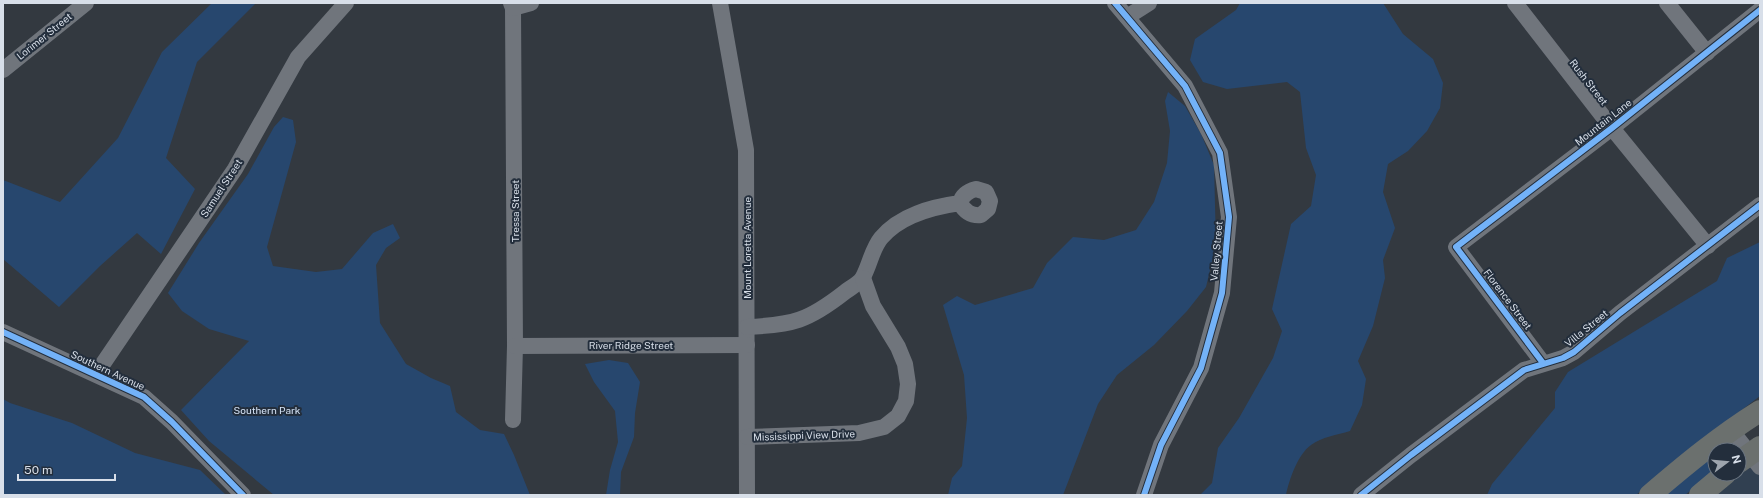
<svg xmlns="http://www.w3.org/2000/svg" width="1763" height="498" font-family="'Public Sans',sans-serif">
	<rect width="100%" height="100%" fill="#333940"/>
	<path fill="#314051" d="M1760 460V495H1712L1749 467Z"/>
	<g fill="#27476e">
		<path d="M212 3H256L197 62 166 158 195 189 161 254 137 233 100 266 59 307 3 259V180L60 202 118 138 162 52Z"/>
		<path d="M1240 3H1383L1403 34 1433 59 1443 83 1440 108 1427 131 1408 151 1388 164 1383 192 1395 228 1383 260 1385 278 1373 326 1358 361 1366 379 1362 405 1350 431C1337 435 1322 437 1311 445 1298 454 1289 480 1286 495H1200L1212 483 1218 448 1239 418 1273 358 1282 331 1272 309 1291 224 1311 206 1316 175 1306 148 1300 92 1287 82 1227 89 1203 82 1190 60 1195 39 1236 10Z"/>
		<path d="M1168 92 1185 106 1201 134 1214 165 1216 245 1206 287 1187 311 1154 345 1117 375 1098 404 1063 495H948L952 478 962 466 967 418 964 375 943 305 957 296 975 305 1033 288 1047 263 1073 237 1104 240 1136 230 1154 202 1167 163 1170 131 1165 101Z"/>
		<path d="M283 117 293 120 296 142 267 247 273 266 316 272 342 269 373 233 393 224 400 238 386 248 376 265 380 323 406 364 431 378 450 386 456 412 480 430 504 434 514 455 530 495H274L209 441 181 410 249 341 209 329 182 311 168 293 199 243 248 174 274 127Z"/>
		<path d="M1760 242V396L1696 445 1636 495H1487L1492 484 1555 408V392L1568 372 1717 281 1727 258Z"/>
		<path d="M609 360 628 363 640 382 635 413 634 437 621 472 620 495H606L610 470 618 442 615 411 594 382 585 364Z"/>
		<path d="M3 399 10 403 72 423 135 453 200 470 226 495H3Z"/>
		<path d="M1715 458V471L1685 495H1663L1703 463Z"/>
	</g>
	<g fill="none" stroke-linecap="round" stroke-linejoin="round">
		<g stroke="#70757c" stroke-width="16">
			<path d="M511 3 513 8 515 346 513 420"/>
			<path d="M720 3 746 150 747 494"/>
			<path d="M1115 3 1185 86 1220 153 1229 217 1222 293 1201 368 1161 445 1144 495"/>
			<path d="M1515 3 1612 128 1708 246"/>
			<path d="M1667 3 1707 53"/>
			<path d="M513 8 531 3"/>
			<path d="M1127 17 1149 3"/>
			<path d="M3 70 86 3"/>
			<path d="M747 327C793 325 808 321 845 292 850 288 860 283 863 277 870 264 872 249 881 238 900 215 932 207 960 203 965 212 971 216 981 215L988 209 990 201 986 192 976 189C968 191 962 195 960 203"/>
			<path d="M3 332 144 397 172 422 243 495"/>
			<path d="M515 346 747 345"/>
			<path d="M1543 363 1456 247 1612 128 1760 10"/>
			<path d="M96 374 235 169 298 57 346 3"/>
			<path d="M1731 430 1760 467"/>
			<path d="M747 437 859 433 884 427 898 416 906 401 908 384 905 364 898 347 873 306 863 278"/>
			<path d="M1361 495 1411 455 1524 370 1563 358 1574 352 1620 313 1760 205"/>
		</g>
		<g stroke="#6b706e" stroke-width="22">
			<path d="M1739 462 1760 447"/>
			<path d="M1650 495C1685 465 1720 436 1760 411"/>
			<path d="M1700 495 1725 474"/>
		</g>
		<g stroke="#232e3c" stroke-width="8">
			<g id="cycleway">
				<path d="M1115 3 1185 86 1220 153 1229 217 1222 293 1201 368 1161 445 1144 495"/>
				<path d="M3 332 144 397 172 422 243 495"/>
				<path d="M1543 363 1456 247 1612 128 1760 10"/>
				<path d="M1361 495 1411 455 1524 370 1563 358 1574 352 1620 313 1760 205"/>
			</g>
		</g>
		<use href="#cycleway" stroke="#73b2f8" stroke-width="6"/>
	</g>
	<g text-anchor="middle" dominant-baseline="central" stroke-width="4" stroke-linejoin="round" paint-order="stroke">
		<g font-size="10" fill="#d8dfe9" stroke="#232e3c">
			<text transform="translate(44 36) rotate(-39)">Lorimer Street</text>
			<text transform="translate(1589 82) rotate(52)">Rush Street</text>
			<text transform="translate(1603 122) rotate(-38)">Mountain Lane</text>
			<text transform="translate(221 188) rotate(-57)">Samuel Street</text>
			<text transform="translate(515 211) rotate(-90)">Tressa Street</text>
			<text transform="translate(747 248) rotate(-90)">Mount Loretta Avenue</text>
			<text transform="translate(1216 251) rotate(-85)">Valley Street</text>
			<text transform="translate(1508 299) rotate(53)">Florence Street</text>
			<text transform="translate(1586 328) rotate(-39)">Villa Street</text>
			<text x="631" y="345">River Ridge Street</text>
			<text transform="translate(108 370) rotate(25)">Southern Avenue</text>
			<text transform="translate(804 435) rotate(-2)">Mississippi View Drive</text>
		</g>
		<g font-size="10" fill="#d5e3f6" stroke="#232e3c">
			<text x="267" y="410">Southern Park</text>
		</g>
	</g>
	<rect width="1763" height="498" fill="none" stroke="#d8dfe9" stroke-width="8"/>
	<g transform="translate(1727 462) rotate(74)"><circle r="19" fill="#232e3c" stroke="#6b7581"/>
	<path d="M0-3L7 15L0 10L-7 15Z" fill="#9ea5ae"/>
	<text y="-6" font-size="11" font-weight="bold" text-anchor="middle" fill="#d8dfe9">N</text>
	</g>
	<path d="M18 474v6h97v-6" fill="none" stroke="#d8dfe9" stroke-width="2"/>
	<text x="24" y="474" font-size="12" fill="#d8dfe9" stroke="#232e3c" stroke-width="3" paint-order="stroke">50 m</text>
</svg>
